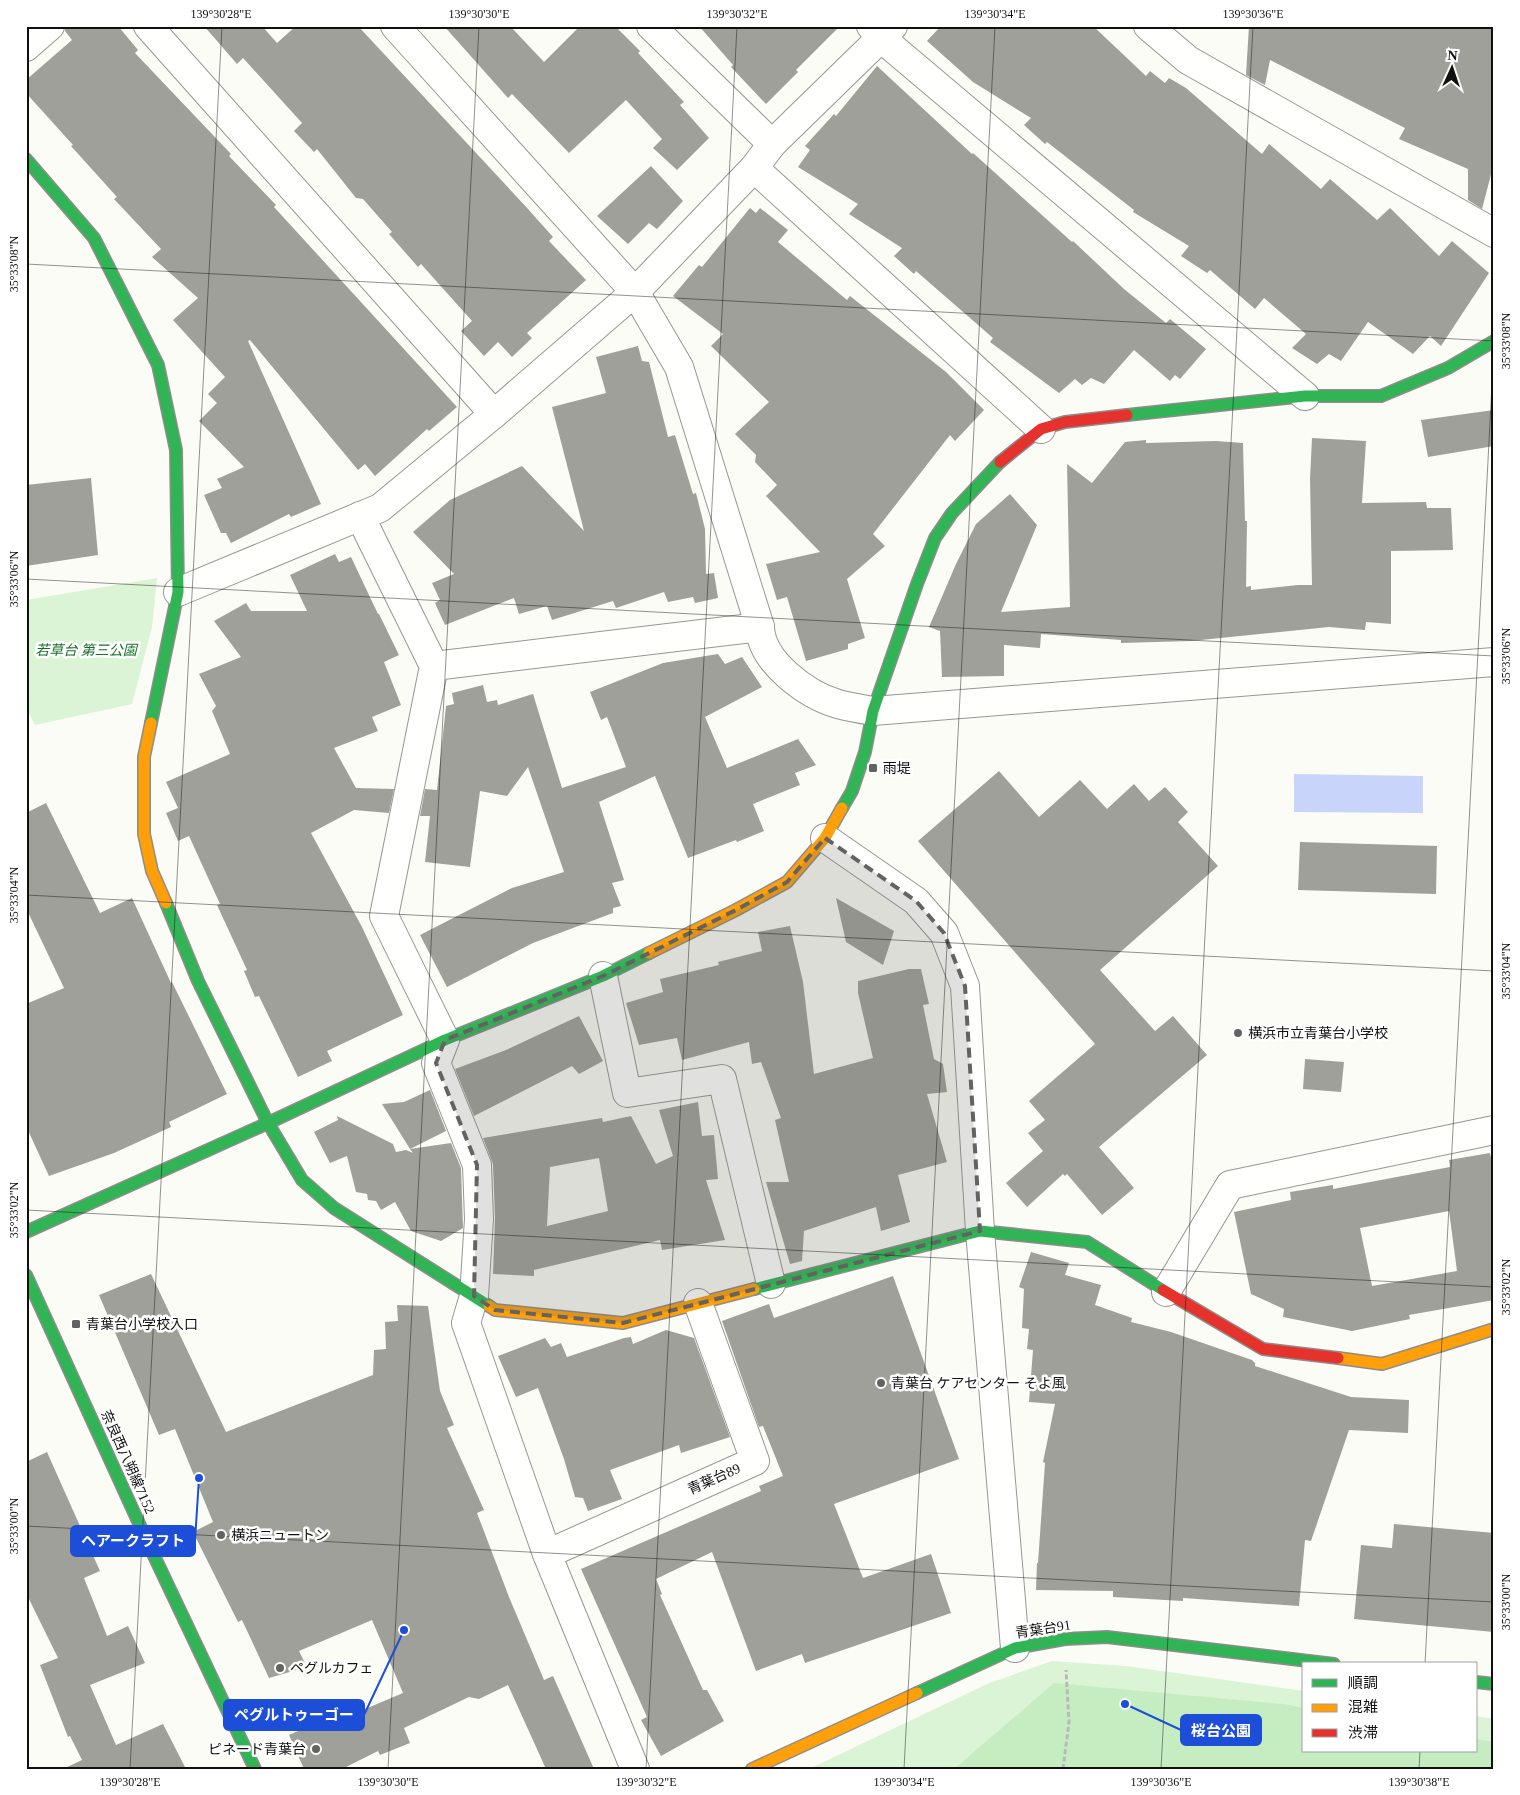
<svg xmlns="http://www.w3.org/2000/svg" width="1520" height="1795" font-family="'Times New Roman','Noto Sans JP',serif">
	<rect width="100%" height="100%" fill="#fcfcf7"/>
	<g fill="#daf4d5">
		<path d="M157 578 152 627 132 704 35 725 26 707V600Z"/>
		<path d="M1052 1661 1126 1666 1304 1691V1751H1476V1716L1494 1719V1769H809L987 1684Z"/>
	</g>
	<path fill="#c6edc2" d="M1054 1683 1284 1704 1304 1708V1751H1476V1739L1494 1742V1769H954Z"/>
	<path fill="#c9d4fa" d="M1294 774 1423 776V813L1294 812Z"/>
	<g fill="#a0a09b" fill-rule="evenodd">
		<path d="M65 26H118L138 50 135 53 231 154 229 156 276 205 274 207 457 407 429 431 427 429 375 476 365 464 358 470 250 340 248 341 321 504 291 517 289 514 231 543 226 533H221L204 495 222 488 217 479 244 467 199 421 217 403 208 394 225 377 173 320 198 298 152 257 161 249 114 199 117 197 71 146 73 145 26 93V80L72 40 65 31Z"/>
		<path d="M204 26H262L277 43 296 26H358L528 209 553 237 549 241 586 280 527 333 532 338 512 357 498 342 484 356 461 331 472 321 421 264 418 267 389 234 392 232 363 199 356 198 317 149 314 152 294 131 302 123 243 58 237 64Z"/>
		<path d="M444 26H510L544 62 580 26H615L640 51 638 53 684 102 680 105 709 138 677 170 653 148 662 139 626 100 569 153 512 94 508 98Z"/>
		<path d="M699 26H840L796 70 798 72 766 104 731 67 733 65Z"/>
		<path d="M941 26H1093L1146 76 1150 71 1165 83 1169 78 1186 88 1262 154 1269 144 1321 189 1330 179 1377 220 1390 208 1439 256 1452 241 1489 273 1441 346 1430 336 1413 354 1368 322 1341 361 1329 354 1317 364 1292 348 1306 334 1264 298 1255 309 1210 270 1207 273 1181 256 1189 246 1133 212 1134 210 1047 142 1045 144 1024 125 1031 118 973 82 927 41Z"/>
		<path d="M1249 26H1494V163L1482 209 1468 200V169L1399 139 1405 128 1270 60 1265 85 1246 75Z"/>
		<path d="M877 66 972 154 973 153 1072 242 1073 241 1124 289 1166 323 1170 319 1206 349 1180 379 1175 375 1170 381 1134 350 1104 384 1091 378 1082 385 1075 379 1059 393 990 342 993 338 916 271 914 274 894 256 902 248 849 214 858 204 798 167 810 150 805 146 834 114 836 116Z"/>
		<path d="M651 166 683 201 657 229 649 223 628 244 597 216Z"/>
		<path d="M750 208 756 213 760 208 788 230 778 242 847 300 850 296 946 372 984 410 955 441 950 435 873 534 885 546 847 579 865 638 848 644V649L806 661 787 597 777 600 766 564 820 552 766 496 777 485 755 462 756 455 735 434 769 402 711 346 723 334 673 296 699 265 702 267Z"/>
		<path d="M638 346 642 361 649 362 668 437 675 435 693 494 696 493 705 529 706 574 714 573 718 598 695 603 693 597 668 602 664 592 616 608 613 601 552 620 547 606 519 614 514 598 445 625 435 603 440 600 432 583 454 574 413 532 450 500 522 466 584 531 552 407 606 393 596 357Z"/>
		<path d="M1494 410V446L1428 457 1421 420Z"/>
		<path d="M1312 438 1366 441 1362 503 1426 502 1427 508H1451L1453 550 1391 551V624L1366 622 1365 630 1329 627 1191 641 1121 643V640L1041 634 1040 648 1004 645V676L942 677 940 631 929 627 956 564 976 524 1010 494 1037 525 1001 612 1070 607 1067 464 1092 483 1125 442 1146 440V443L1216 441 1243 443 1245 521H1247L1246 587 1251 586V590L1298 585H1312L1310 479Z"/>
		<path d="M91 478 98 555 26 566V485Z"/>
		<path d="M335 554 339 562 351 557 378 614H379L399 655 384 662 401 705 372 717 378 731 334 748 356 788 394 789 389 813 354 810 311 833 362 927 403 1015 327 1051 332 1061 298 1077 259 996 255 997 244 971 247 970 217 905 220 904 189 836 178 841 166 813 178 808 166 782 230 754 212 711 216 706 199 674 241 657 214 621 246 603 251 611H307L290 575Z"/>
		<path d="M718 654 725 664 742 657 762 687 705 717 727 768 798 739 816 765 795 773 800 785 753 804 764 831 737 842 736 840 688 858 655 776 599 802 624 880 612 883 621 906 613 908V913L533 943 447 987 420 935 512 888 564 872 528 767 507 796 480 791 470 867 425 862 430 816H420L425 789 437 790 446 706 454 704 452 693 483 685 487 702 497 700 498 705 533 694 562 788 626 767 607 717 601 720 590 692 663 663Z"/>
		<path d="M999 771 1039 817 1080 780 1107 809 1134 784 1149 801 1165 787 1188 812 1178 822 1218 866 1100 970 1155 1031 1173 1016 1207 1055 1099 1147 1134 1188 1102 1215 1067 1174 1065 1176 1063 1174 1027 1207 1006 1183 1043 1151 1028 1133 1045 1120 1029 1101 1095 1044 918 841Z"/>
		<path d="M46 803 100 913 132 898 171 983 172 982 227 1094 169 1122 171 1127 114 1153 49 1176 26 1126V1004L64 988 26 908V813Z"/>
		<path d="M1300 842 1437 846 1436 894 1298 890Z"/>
		<path d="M836 898 894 931 883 965 846 942Z"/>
		<path d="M790 926 803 982 814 1074 873 1058 858 993V981L909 969H921L929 1004 923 1005 934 1059 943 1064 947 1092 927 1094 947 1162 898 1175 910 1222 881 1231 876 1207 804 1231 802 1261 790 1264 766 1182H789L775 1120 781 1118 761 1062 752 1064 749 1042 682 1060 677 1038 639 1045 626 1003 663 992 660 979 719 965 718 962 762 951 758 932Z"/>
		<path d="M579 1016 603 1061 579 1074 572 1066 474 1116 455 1069 506 1050Z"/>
		<path d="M1305 1059 1344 1062 1341 1092 1303 1089Z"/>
		<path d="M430 1090 446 1131 410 1149 382 1104 404 1102Z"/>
		<path d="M698 1102 702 1136 714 1135 718 1179 706 1180 725 1240 662 1250 660 1240 534 1270V1276L493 1274 495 1218 493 1164 483 1138 602 1118 603 1122 631 1116 656 1164 673 1156 659 1110ZM599 1158 608 1211 547 1226 550 1167Z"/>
		<path d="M337 1116 393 1144 396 1152 406 1150 413 1153 410 1149 451 1143 461 1168 463 1228 441 1241 411 1231 395 1202 381 1210 376 1201 368 1200 367 1194 356 1192 347 1156 330 1163 314 1132 338 1120Z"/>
		<path d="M1490 1153 1494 1172V1300L1409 1315 1410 1319 1352 1331 1283 1317 1284 1309 1251 1294 1234 1212 1291 1200 1290 1192 1333 1185V1189L1450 1167 1449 1160ZM1449 1211 1457 1271 1372 1286 1360 1228Z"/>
		<path d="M1031 1252 1069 1263 1065 1275 1101 1285 1095 1305 1132 1318 1131 1322 1171 1332 1252 1360 1255 1363V1366L1351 1397 1409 1400 1408 1433 1349 1430 1311 1541 1305 1540 1299 1606 1183 1598V1601L1113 1597V1591L1036 1590 1037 1563H1038L1045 1463 1043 1462 1055 1404 1029 1402 1033 1350 1027 1349 1029 1329 1022 1328 1024 1289 1019 1287Z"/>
		<path d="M151 1274 226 1432 373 1375 374 1350 386 1349 385 1322 398 1321 397 1305 428 1306 440 1391 454 1425 447 1428 484 1510 477 1513 509 1597 544 1680 553 1676 594 1769H546L508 1685 479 1699 469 1697 404 1728 410 1743 380 1755 378 1751 342 1769H304L289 1735 344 1711 346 1717 403 1693 372 1620 299 1651 307 1667 269 1678 242 1620 238 1622 193 1532 213 1522 175 1429 159 1435 99 1295Z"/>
		<path d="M893 1276 959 1459 834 1504 863 1578 931 1554 951 1613 805 1663 802 1654 756 1671 712 1552 656 1579 662 1594 660 1595 703 1690H707L724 1721 661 1756 641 1720 647 1717 581 1569 761 1491 759 1486 783 1476 763 1426 759 1427 722 1321 769 1304 774 1318Z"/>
		<path d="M666 1330 694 1338 730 1437 681 1453 679 1445 610 1470 622 1499 588 1511 583 1498 575 1497 564 1459 538 1388 516 1397 498 1356 545 1338 551 1347 561 1343 567 1357 624 1338 631 1337 633 1344Z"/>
		<path d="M47 1452 100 1571 84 1578 107 1636 128 1626 145 1663 90 1685 116 1745 163 1724 186 1769H63L82 1760 70 1736 68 1737 40 1665 58 1658 26 1593V1462Z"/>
		<path d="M1394 1524 1494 1533V1632L1354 1619 1361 1545 1392 1548Z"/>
	</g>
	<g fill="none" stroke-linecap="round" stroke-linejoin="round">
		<g stroke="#969694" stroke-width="30">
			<g id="street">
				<path d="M148 26 494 414"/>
				<path d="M395 26 635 292 679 367 760 627C761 662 807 695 838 704 849 707 861 709 873 711L1494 662"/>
				<path d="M651 26 772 144"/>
				<path d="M871 26 881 38 1305 396"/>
				<path d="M1148 26 1188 60 1494 233"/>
				<path d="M26 47 50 26"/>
				<path d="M754 168 1041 429"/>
				<path d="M360 516 434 666 384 916 445 1040 436 1063 477 1165 479 1219 474 1296 466 1323 547 1554 635 1769"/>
				<path d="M178 592 380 508 494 414 635 292 754 168 772 144 893 26"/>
				<path d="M434 666 760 627"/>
				<path d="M825 838 916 901 944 933 965 986 980 1231 1015 1648"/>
				<path d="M603 976 627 1093 722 1079 771 1284"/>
				<path d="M1166 1292 1230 1185 1494 1130"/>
				<path d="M547 1554 755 1461 698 1303"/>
			</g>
		</g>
		<g stroke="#8d8d8b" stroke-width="14">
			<g id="fast">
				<path d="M26 159 94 238 158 365 176 450 178 592 151 723"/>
				<path d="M1127 415 1305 396H1381L1448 368 1494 341"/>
				<path d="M842 808 852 791 865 752 873 711 917 584 935 538 952 513 1000 462"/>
				<path d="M166 903 198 981 268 1123 302 1180 334 1208 489 1306"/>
				<path d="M26 1232 268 1123 445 1040 603 976 649 953"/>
				<path d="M26 1275 147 1541 255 1769"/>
				<path d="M754 1289 980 1231 1087 1242 1163 1290"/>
				<path d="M1476 1682 1494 1684"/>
				<path d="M917 1693 1015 1648 1065 1639 1107 1637 1334 1664"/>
			</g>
		</g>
		<g stroke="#8d8d8b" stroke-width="14">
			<g id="slow">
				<path d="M151 723 144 757V834L152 871 166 903"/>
				<path d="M649 953 736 910 787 882 825 838 842 808"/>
				<path d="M489 1306 495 1310 623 1323 754 1289"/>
				<path d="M1338 1358 1382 1364 1494 1329"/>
				<path d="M752 1769 917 1693"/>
			</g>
		</g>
		<g stroke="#8d8d8b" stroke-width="14">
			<g id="jam">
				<path d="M1000 462 1041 429 1065 422 1127 415"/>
				<path d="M1163 1290 1263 1349 1338 1358"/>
			</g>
		</g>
		<path stroke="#b9b9b8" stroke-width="3" stroke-dasharray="5 2.5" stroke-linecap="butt" d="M1063 1769 1069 1722 1066 1670"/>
		<use href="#street" stroke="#fffffe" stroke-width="28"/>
		<use href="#fast" stroke="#30b455" stroke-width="11"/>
		<use href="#slow" stroke="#ff9f0a" stroke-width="11"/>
		<use href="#jam" stroke="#e5322d" stroke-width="11"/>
	</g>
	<path fill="#636361" fill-opacity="0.2" stroke="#636361" stroke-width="4" stroke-dasharray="10 6" stroke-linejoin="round" d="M825 838 916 901 944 933 965 986 980 1231 623 1323 495 1310 474 1296 477 1165 436 1063 445 1040 603 976 736 910 787 882Z"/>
	<path fill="none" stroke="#101010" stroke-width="1" stroke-opacity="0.45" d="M26 264 1494 341M26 579 1494 656M26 895 1494 971M26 1210 1494 1287M26 1526 1494 1602M1425 1664 1494 346M130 1769 222 26M388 1769 479 26M646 1769 737 26M904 1769 995 26M1161 1769 1253 26M1419 1769 1420 1751"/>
	<g fill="#636361" stroke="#fff" stroke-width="2">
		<rect x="868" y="763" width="10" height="10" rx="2.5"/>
		<circle cx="1238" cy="1033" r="5"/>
		<rect x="71" y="1319" width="10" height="10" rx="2.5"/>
		<circle cx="881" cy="1383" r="5"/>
		<circle cx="221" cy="1535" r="5"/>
		<circle cx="280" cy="1668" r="5"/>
		<circle cx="316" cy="1749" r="5"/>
	</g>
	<g text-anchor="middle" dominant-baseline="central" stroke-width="5" stroke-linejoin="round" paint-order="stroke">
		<g font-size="14" font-style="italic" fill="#196f2a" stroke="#fff">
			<text x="86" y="650">若草台 第三公園</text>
		</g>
		<g font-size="14" fill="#101010" stroke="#fff" text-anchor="start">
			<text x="883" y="768">雨堤</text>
			<text x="1248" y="1033">横浜市立青葉台小学校</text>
			<text x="86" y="1324">青葉台小学校入口</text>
			<text x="891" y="1383">青葉台 ケアセンター そよ風</text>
			<text x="231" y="1535">横浜ニュートン</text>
			<text x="290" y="1668">ペグルカフェ</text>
			<text x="306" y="1749" text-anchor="end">ピネード青葉台</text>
		</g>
		<g font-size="14" fill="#101010" stroke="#fff">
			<text transform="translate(128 1462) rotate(66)">奈良西八朔線7152</text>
			<text transform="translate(714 1479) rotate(-24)">青葉台89</text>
			<text transform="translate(1043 1629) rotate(-9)">青葉台91</text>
		</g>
	</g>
	<path fill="none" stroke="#1d4ed8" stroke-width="2" d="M199 1478L195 1541M404 1630L364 1715M1125 1704L1181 1730"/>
	<g fill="#1d4ed8" stroke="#fff" stroke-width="2">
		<circle cx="199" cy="1478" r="5"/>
		<circle cx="404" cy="1630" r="5"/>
		<circle cx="1125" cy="1704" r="5"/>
	</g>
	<g fill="#1d4ed8" stroke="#1d4ed8" stroke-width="2">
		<rect x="71" y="1526" width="124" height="30" rx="5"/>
		<rect x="224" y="1700" width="140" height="30" rx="5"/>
		<rect x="1181" y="1715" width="80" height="30" rx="5"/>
	</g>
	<g font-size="15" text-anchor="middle" font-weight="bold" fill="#fff">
		<text x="133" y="1546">ヘアークラフト</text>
		<text x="294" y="1720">ペグルトゥーゴー</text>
		<text x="1221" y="1736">桜台公園</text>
	</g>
	<rect width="1520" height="1795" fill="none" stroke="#ffffff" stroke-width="55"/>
	<rect x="1302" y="1662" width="175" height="90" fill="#ffffff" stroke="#9f9f9f"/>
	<rect x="1312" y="1679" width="25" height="8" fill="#30b455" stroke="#9f9f9f"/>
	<text x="1348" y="1688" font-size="15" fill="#101010">順調</text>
	<rect x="1312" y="1704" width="25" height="8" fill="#ff9f0a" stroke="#9f9f9f"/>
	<text x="1348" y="1712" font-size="15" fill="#101010">混雑</text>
	<rect x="1312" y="1729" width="25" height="8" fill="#e5322d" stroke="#9f9f9f"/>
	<text x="1348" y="1738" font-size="15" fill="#101010">渋滞</text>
	<g transform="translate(1452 68) rotate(3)" stroke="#ffffff" stroke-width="4" paint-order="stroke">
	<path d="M0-4L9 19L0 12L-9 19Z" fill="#101010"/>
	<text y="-8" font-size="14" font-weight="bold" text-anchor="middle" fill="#101010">N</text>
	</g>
	<rect x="28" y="28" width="1464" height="1740" fill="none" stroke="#101010" stroke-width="2"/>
	<g font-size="12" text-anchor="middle" fill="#101010">
		<text x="221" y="18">139°30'28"E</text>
		<text x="479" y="18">139°30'30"E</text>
		<text x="737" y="18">139°30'32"E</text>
		<text x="995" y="18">139°30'34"E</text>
		<text x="1253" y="18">139°30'36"E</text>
		<text transform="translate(14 264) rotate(-90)" y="4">35°33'08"N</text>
		<text transform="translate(1506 341) rotate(-90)" y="4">35°33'08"N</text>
		<text transform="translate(14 579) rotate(-90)" y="4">35°33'06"N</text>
		<text transform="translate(1506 656) rotate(-90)" y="4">35°33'06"N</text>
		<text transform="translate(14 895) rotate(-90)" y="4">35°33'04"N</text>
		<text transform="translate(1506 971) rotate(-90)" y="4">35°33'04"N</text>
		<text transform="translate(14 1210) rotate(-90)" y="4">35°33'02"N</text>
		<text transform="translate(1506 1287) rotate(-90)" y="4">35°33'02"N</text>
		<text transform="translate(14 1526) rotate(-90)" y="4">35°33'00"N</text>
		<text transform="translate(1506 1602) rotate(-90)" y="4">35°33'00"N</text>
		<text x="130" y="1786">139°30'28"E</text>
		<text x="388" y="1786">139°30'30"E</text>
		<text x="646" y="1786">139°30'32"E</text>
		<text x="904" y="1786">139°30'34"E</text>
		<text x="1161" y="1786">139°30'36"E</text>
		<text x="1419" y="1786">139°30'38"E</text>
	</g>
</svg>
